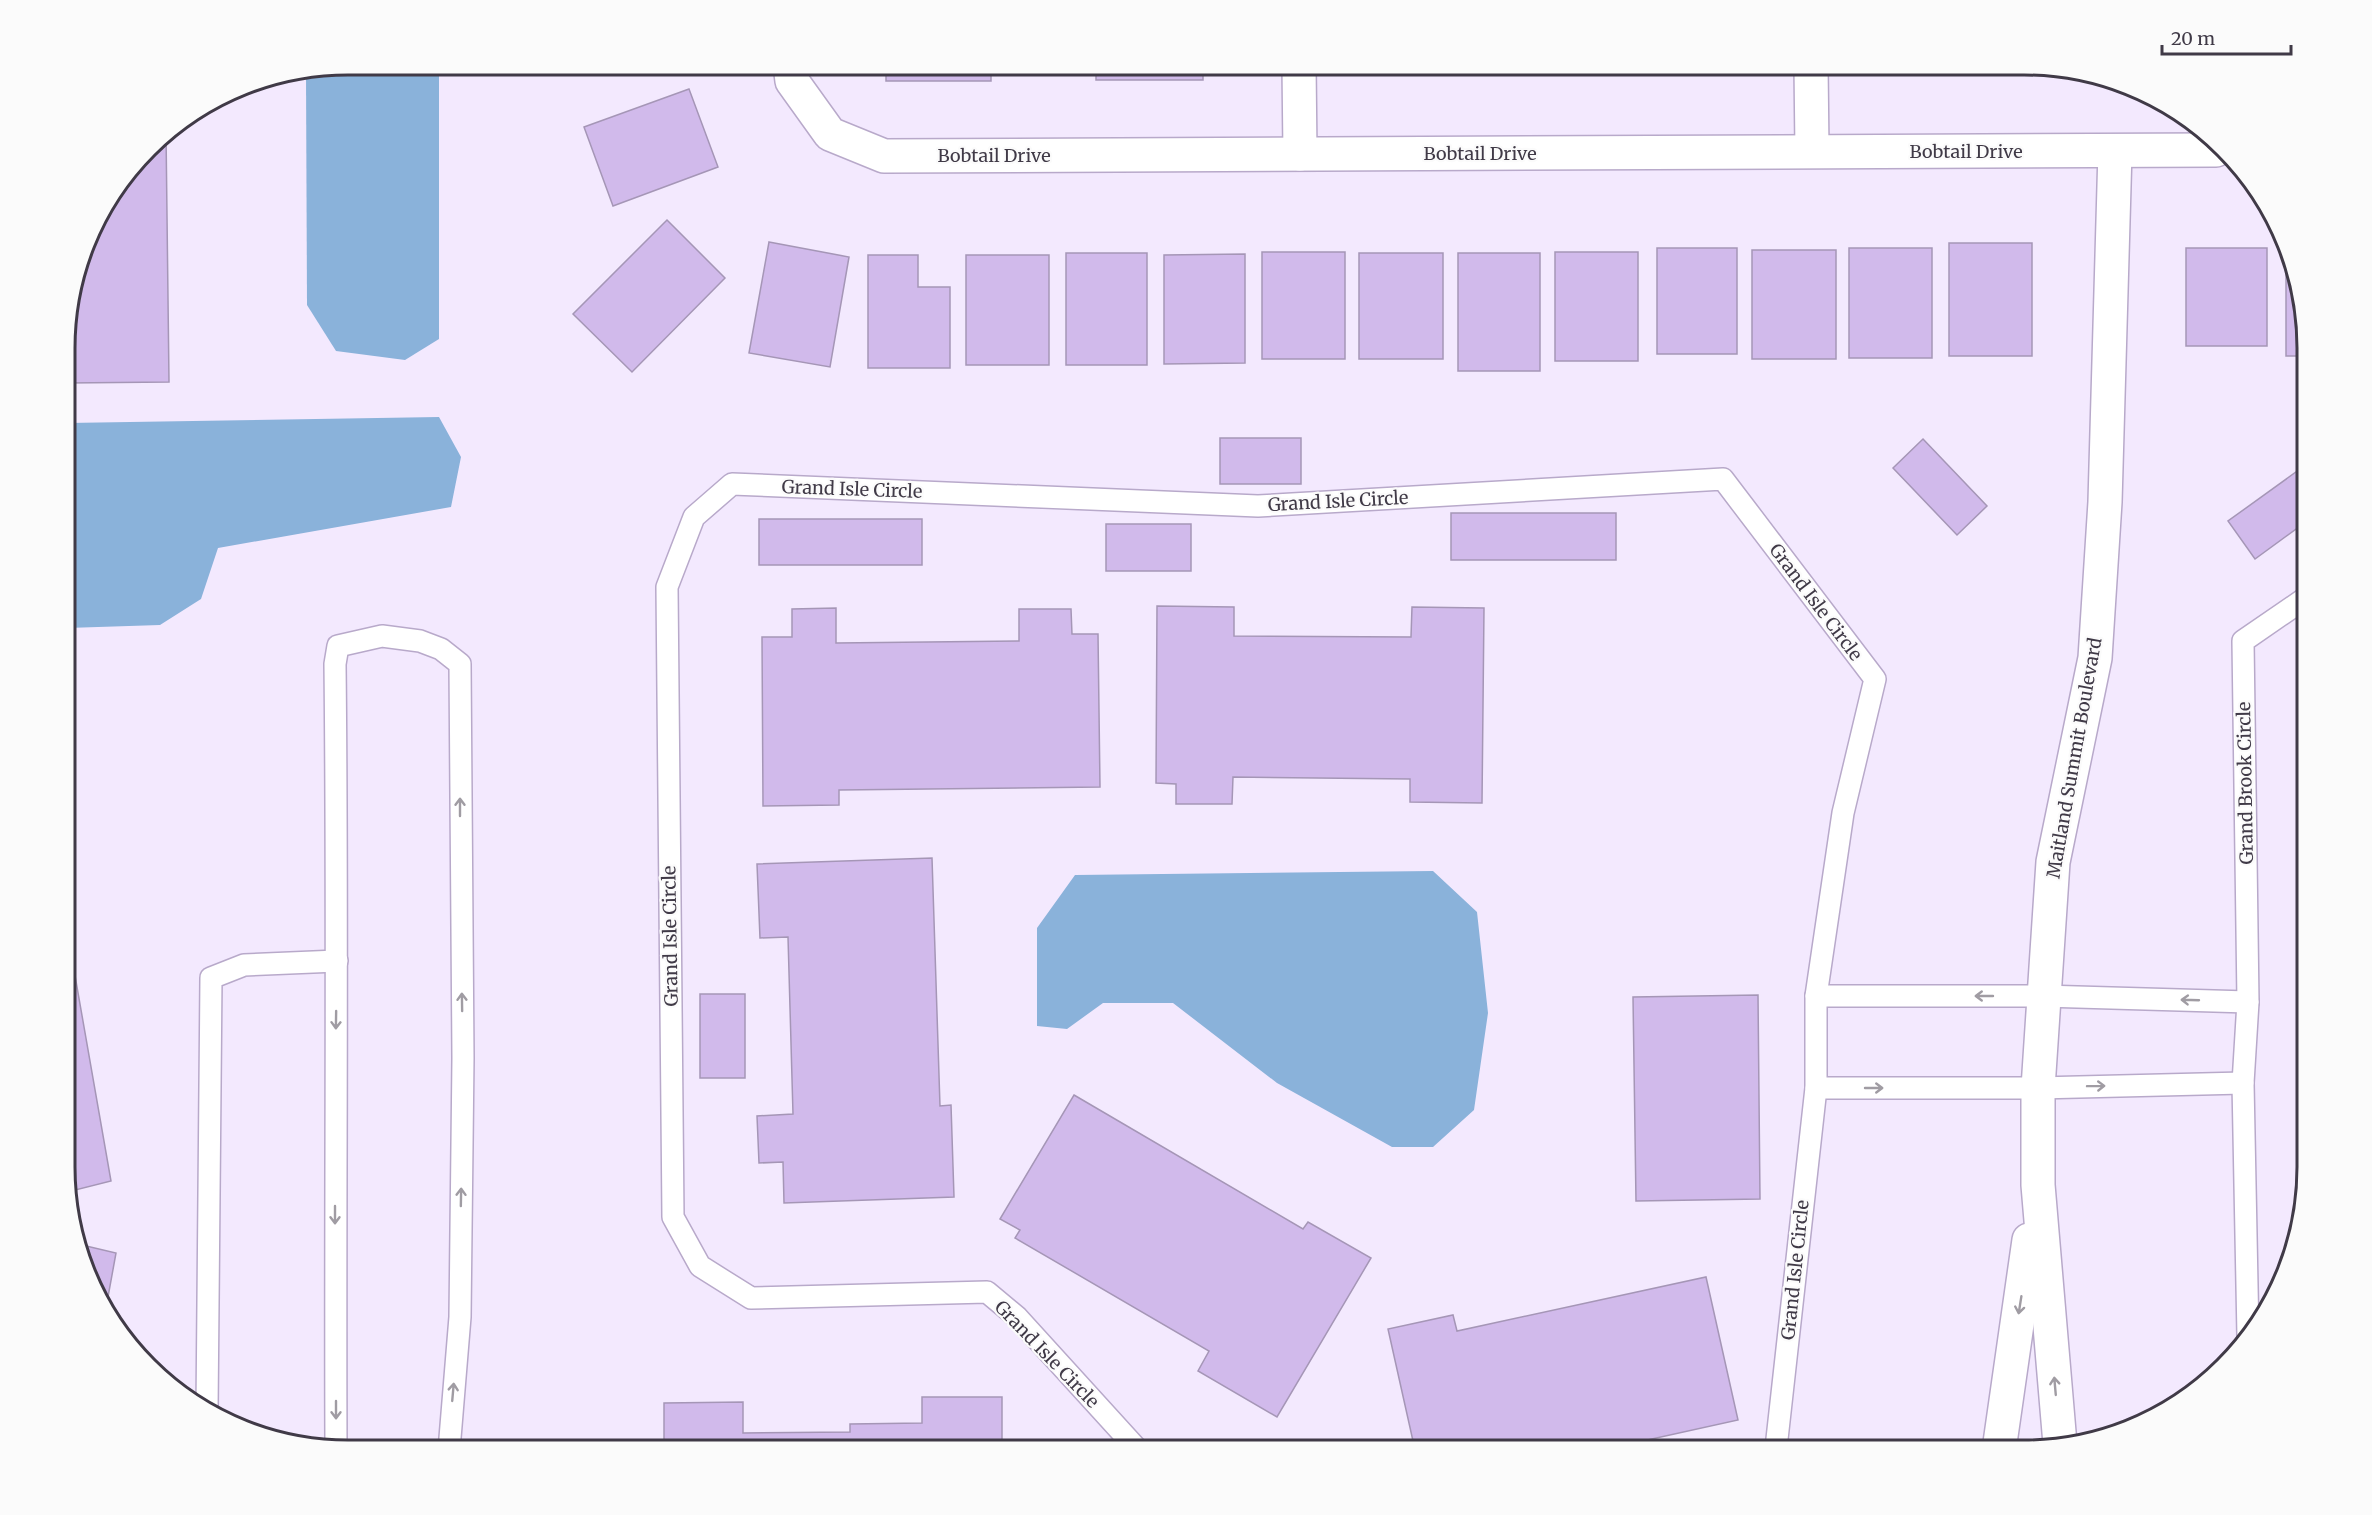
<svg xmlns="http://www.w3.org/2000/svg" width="2372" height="1515" font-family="Merriweather,serif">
	<rect width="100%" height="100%" fill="#f3e9fe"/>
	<g fill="#8ab2da">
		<path d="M348 65H439V339L405 360 336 351 307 305 306 73Z"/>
		<path d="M439 417 461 457 451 507 218 548 201 599 160 625 67 628V423Z"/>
		<path d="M1433 871 1477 912 1488 1013 1474 1110 1433 1147H1392L1277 1083 1173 1003H1103L1067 1029 1037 1026V928L1075 875Z"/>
	</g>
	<g fill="#d1baeb" stroke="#a596b6" stroke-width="1.5">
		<rect x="585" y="65" width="107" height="6"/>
		<rect x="886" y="65" width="105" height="16"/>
		<rect x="1096" y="65" width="107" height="15"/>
		<rect x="1399" y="65" width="110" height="10"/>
		<path d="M1612 65H1714V72L1612 73Z"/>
		<path d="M1908 65H2024L2052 68V71H1908Z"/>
		<path d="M689 89 718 167 613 206 584 127Z"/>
		<path d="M166 132 169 382 67 383V311L94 222 161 135Z"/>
		<path d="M667 220 725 278 632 372 573 314Z"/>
		<path d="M769 242 849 257 830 367 749 353Z"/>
		<rect x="1949" y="243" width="83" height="113"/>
		<rect x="1657" y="248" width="80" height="106"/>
		<rect x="1849" y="248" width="83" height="110"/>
		<rect x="2186" y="248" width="81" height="98"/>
		<rect x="1752" y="250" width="84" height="109"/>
		<rect x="1262" y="252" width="83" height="107"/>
		<rect x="1555" y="252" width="83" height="109"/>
		<rect x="1066" y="253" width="81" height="112"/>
		<rect x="1359" y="253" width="84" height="106"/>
		<rect x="1458" y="253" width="82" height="118"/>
		<path d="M1245 254V363L1164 364V255Z"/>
		<path d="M868 255H918V287H950V368H868Z"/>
		<rect x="966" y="255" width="83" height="110"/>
		<path d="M2286 260 2307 330V356H2286Z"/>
		<rect x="1220" y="438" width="81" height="46"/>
		<path d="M1923 439 1987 506 1957 535 1893 468Z"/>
		<path d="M2307 464V521L2255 559 2228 521Z"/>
		<rect x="1451" y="513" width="165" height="47"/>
		<rect x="759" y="519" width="163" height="46"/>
		<rect x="1106" y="524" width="85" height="47"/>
		<path d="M1157 606 1234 607V636L1411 637 1412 607 1484 608 1482 803 1410 802V779L1233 777 1232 804H1176V784L1156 783Z"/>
		<path d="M836 608V643L1019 641V609H1071L1072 634H1098L1100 787 839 790V805L763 806 762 637H792V609Z"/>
		<path d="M932 858 940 1106 951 1105 954 1197 784 1203 783 1162 759 1163 757 1116 793 1114 788 937 760 938 757 864Z"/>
		<path d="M67 947H70L111 1181 71 1191 72 1218 67 1204Z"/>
		<rect x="700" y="994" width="45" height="84"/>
		<path d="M1758 995 1760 1199 1636 1201 1633 997Z"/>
		<path d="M1074 1095 1303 1229 1308 1222 1371 1258 1277 1417 1198 1371 1209 1351 1015 1238 1020 1230 1000 1219Z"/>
		<path d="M82 1245 116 1253 106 1308Z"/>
		<path d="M1706 1277 1738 1420 1602 1450H1415L1388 1329 1453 1315 1457 1331Z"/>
		<path d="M922 1397H1002V1450H664V1403L743 1402V1433L850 1432V1424L922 1423Z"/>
	</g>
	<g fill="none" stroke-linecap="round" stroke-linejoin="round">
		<g stroke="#b8a9ca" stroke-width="24">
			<g id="lane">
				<path d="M1816 996H2043L2248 1002"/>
				<path d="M1816 1088H2038L2243 1083"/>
				<path d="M2248 1336 2243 1083 2248 1002 2243 641 2307 597"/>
				<path d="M207 1411 211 978 244 965 337 961"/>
				<path d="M336 1449C335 1187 338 925 335 664L338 646 382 636 420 641 441 649 460 664 463 1058 460 1317 449 1450"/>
				<path d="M1138 1450 1017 1317 987 1292 751 1298 700 1266 673 1217 667 587 694 517 732 484 1258 506 1723 479 1875 679 1843 813 1816 996V1088L1776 1448 1772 1450"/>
			</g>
		</g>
		<g stroke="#b8a9ca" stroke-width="36">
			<g id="street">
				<path d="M790 65 792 81 830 134 884 156 2216 150"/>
				<path d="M1299 65 1300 154"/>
				<path d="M1811 65 1812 151"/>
				<path d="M2060 1444 2038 1185V1088L2053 862 2095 658 2105 502 2115 151"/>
				<path d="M1999 1450 2029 1240"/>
			</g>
		</g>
		<use href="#lane" stroke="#fff" stroke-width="21"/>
		<use href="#street" stroke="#fff" stroke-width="33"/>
	</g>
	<defs><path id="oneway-shaft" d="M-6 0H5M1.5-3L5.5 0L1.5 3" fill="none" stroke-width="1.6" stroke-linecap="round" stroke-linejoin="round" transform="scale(1.5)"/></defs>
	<g stroke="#a09ca3">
		<use href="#oneway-shaft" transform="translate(460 807) rotate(-90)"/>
		<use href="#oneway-shaft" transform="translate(1984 996) rotate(180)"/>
		<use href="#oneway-shaft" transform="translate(2190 1000) rotate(-178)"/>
		<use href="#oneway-shaft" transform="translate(462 1002) rotate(-91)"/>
		<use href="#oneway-shaft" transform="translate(336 1020) rotate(91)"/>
		<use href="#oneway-shaft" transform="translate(2096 1086) rotate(-1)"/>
		<use href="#oneway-shaft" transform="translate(1874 1088)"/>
		<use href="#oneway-shaft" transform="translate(461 1197) rotate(-89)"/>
		<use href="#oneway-shaft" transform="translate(335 1215) rotate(90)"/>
		<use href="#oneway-shaft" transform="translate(2020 1305) rotate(99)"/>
		<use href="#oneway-shaft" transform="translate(2055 1386) rotate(-95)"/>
		<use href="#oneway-shaft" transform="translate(453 1392) rotate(-85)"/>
		<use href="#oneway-shaft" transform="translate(336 1410) rotate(90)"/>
	</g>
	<g text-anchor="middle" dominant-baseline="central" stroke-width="4.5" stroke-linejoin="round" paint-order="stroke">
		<g font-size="18" fill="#403a47" stroke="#fbfbfb">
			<text x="1966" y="151">Bobtail Drive</text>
			<text x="1480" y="153">Bobtail Drive</text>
			<text x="994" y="155">Bobtail Drive</text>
			<text transform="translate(852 489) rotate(2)">Grand Isle Circle</text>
			<text transform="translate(1338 501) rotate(-3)">Grand Isle Circle</text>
			<text transform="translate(1816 602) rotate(53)">Grand Isle Circle</text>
			<text transform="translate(2074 758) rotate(-80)">Maitland Summit Boulevard</text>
			<text transform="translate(2245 783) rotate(-91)">Grand Brook Circle</text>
			<text transform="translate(670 936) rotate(-91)">Grand Isle Circle</text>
			<text transform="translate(1795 1270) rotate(-84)">Grand Isle Circle</text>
			<text transform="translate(1047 1354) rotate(46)">Grand Isle Circle</text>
		</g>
	</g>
	<path d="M0 0H2372V1515H0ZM348 75H2024A273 273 0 0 1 2297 348V1167A273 273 0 0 1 2024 1440H348A273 273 0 0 1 75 1167V348A273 273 0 0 1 348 75Z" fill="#fbfbfb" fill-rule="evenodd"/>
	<path fill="none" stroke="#403a47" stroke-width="3" d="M348 75H2024A273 273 0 0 1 2297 348V1167A273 273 0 0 1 2024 1440H348A273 273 0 0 1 75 1167V348A273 273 0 0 1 348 75Z"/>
	<path d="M2162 45v9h129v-9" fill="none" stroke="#403a47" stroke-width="3"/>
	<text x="2171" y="45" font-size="18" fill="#403a47" stroke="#fbfbfb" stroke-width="4.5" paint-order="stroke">20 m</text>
</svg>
